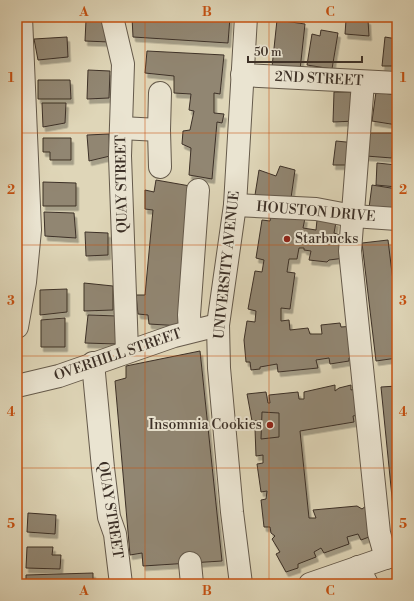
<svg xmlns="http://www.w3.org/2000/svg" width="414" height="601" font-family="'Libre Bodoni',serif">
	<defs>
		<filter id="shadow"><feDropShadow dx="2.5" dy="4.5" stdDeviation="0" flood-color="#0004"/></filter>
	</defs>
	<rect width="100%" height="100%" fill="#dfd6b8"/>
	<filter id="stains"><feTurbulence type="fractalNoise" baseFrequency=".005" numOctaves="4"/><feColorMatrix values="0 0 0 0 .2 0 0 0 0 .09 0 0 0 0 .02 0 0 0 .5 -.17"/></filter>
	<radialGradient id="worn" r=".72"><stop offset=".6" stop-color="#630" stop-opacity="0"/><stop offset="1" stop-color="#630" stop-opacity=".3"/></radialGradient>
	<g fill="#918672" stroke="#3c3027" filter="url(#shadow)">
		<path d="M132 17H230L228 43 133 37Z"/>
		<path d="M86 20H108L109 42 85 41Z"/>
		<path d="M277 20 305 24 300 70 272 67Z"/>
		<path d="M346 20H368L369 36 345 34Z"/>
		<path d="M321 30 338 33 332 69 307 65 312 34 320 36Z"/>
		<path d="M67 37 68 57 38 60 34 39Z"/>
		<path d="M385 37 397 39V66H382Z"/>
		<path d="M147 51 224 55 220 94 214 93V113L224 114 222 123 217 122 212 179 189 175 191 148 182 144 183 131 190 130 194 111 189 110 191 94 174 93V76L145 73Z"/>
		<path d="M88 70 110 71 109 98 87 99Z"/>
		<path d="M38 80H70L71 99H38Z"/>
		<path d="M334 92H357L356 121 333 122Z"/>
		<path d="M376 92 397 95V125L372 121Z"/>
		<path d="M42 103H66L65 123 43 127Z"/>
		<path d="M368 133H393L392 158 366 156Z"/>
		<path d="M109 134 110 156 89 161 87 135Z"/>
		<path d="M43 138H71V160H50V152H43Z"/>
		<path d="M336 141 356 143 352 165H333Z"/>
		<path d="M377 163 397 165V187L376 185Z"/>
		<path d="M280 166 295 170 291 198 255 195 259 170 276 176Z"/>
		<path d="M156 180 190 186 182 326 149 324 148 315 138 314 136 295H145L153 210 145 209V190L154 192Z"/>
		<path d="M43 182 76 183V206H43Z"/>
		<path d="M372 185 397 189 394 208H369Z"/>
		<path d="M44 212 74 213 76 238 45 236Z"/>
		<path d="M271 215 305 218 303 228 316 230 317 220 336 222 334 233 342 236 345 258 329 260 327 262 309 260 311 251 304 250V248H299L297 259H289L287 272 295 273 290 309 281 308V321L289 320 290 330 308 328 310 334H322L321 325 340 323 341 327 355 326 358 357 349 358V361L330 364 329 358 316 360 318 368 278 372 277 364 260 367V369L251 370 250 362H246L244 340 247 321 255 322 256 311 248 309 255 271 262 272 264 260 256 258 262 220 270 221Z"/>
		<path d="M85 232 108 233V255L86 256Z"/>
		<path d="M388 240 397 314V358L376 361 362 243Z"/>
		<path d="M84 283 113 286V310L84 311Z"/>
		<path d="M67 289V312L40 315V290Z"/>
		<path d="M88 315 118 316 117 344 85 343Z"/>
		<path d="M65 318V347H41V320Z"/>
		<path d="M200 351 222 561 143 566 142 553 130 555 115 381 126 378V366Z"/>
		<path d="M335 385V391L339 388 351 385V390L355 389 359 415 353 416 354 422 300 431 309 518H316L313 510 357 506 362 509 366 506 369 537 361 540 358 534 347 537 349 544 324 553 321 548 314 552 316 557 298 564V568L286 572 276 554 280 552 272 539 275 536 271 533 270 527H264L261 500 266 499 267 491 261 492 257 464 263 463V455L256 456 255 429 264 428 265 420 252 421 247 394 266 392 268 403H270L269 395 298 392 299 399H304V392Z"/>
		<path d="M397 386V517H394L381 387Z"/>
		<path d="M262 412 279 413V437L261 439Z"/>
		<path d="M28 513 56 515 55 534 27 532Z"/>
		<path d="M27 547H53L52 555H61L60 569 26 568Z"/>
		<path d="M93 573V584H26V575Z"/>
	</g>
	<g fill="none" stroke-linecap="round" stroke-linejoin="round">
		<g stroke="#655a4b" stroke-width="24">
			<g id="minor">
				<path d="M112 17 123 64 120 156 127 351"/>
				<path d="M242 75 397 83"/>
				<path d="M363 82 350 251 379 533 386 558"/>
				<path d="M121 128 159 130 160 167"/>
				<path d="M159 130 160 93"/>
				<path d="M235 205 316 209 353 216 397 219"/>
				<path d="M17 327 25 282 30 230 21 17"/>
				<path d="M190 331 189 315 198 190"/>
				<path d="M93 363 103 468 109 517 115 534 121 584"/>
				<path d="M17 386 59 376 174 336 218 325"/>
				<path d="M190 563 192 584"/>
				<path d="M358 567 367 584"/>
				<path d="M241 584 232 512 219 368 218 325 235 205 246 17"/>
				<path d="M310 584 397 554"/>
			</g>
		</g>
		<use href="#minor" stroke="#eae4d1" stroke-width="22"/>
	</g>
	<path fill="none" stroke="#c65111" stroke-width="1" stroke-opacity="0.55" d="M145 17V584M269 17V584M17 133H397M17 245H397M17 356H397M17 468H397"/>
	<g fill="#8f2418" stroke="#eae4d1" stroke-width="1.5">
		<circle cx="287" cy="239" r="4"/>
		<circle cx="270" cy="425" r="4"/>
	</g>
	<g text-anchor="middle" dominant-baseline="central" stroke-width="4" stroke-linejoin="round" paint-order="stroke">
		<g font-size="14" fill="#3c3027" stroke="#eae4d1">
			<text transform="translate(319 79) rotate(3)">2ND STREET</text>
			<text transform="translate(122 184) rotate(-91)">QUAY STREET</text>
			<text transform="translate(316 212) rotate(5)">HOUSTON DRIVE</text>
			<text transform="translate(227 265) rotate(-84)">UNIVERSITY AVENUE</text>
			<text transform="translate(118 355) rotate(-19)">OVERHILL STREET</text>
			<text transform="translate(110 510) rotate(81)">QUAY STREET</text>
		</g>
		<g font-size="14" fill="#3c3027" stroke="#eae4d1" text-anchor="start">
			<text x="295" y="239">Starbucks</text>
			<text x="262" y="425" text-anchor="end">Insomnia Cookies</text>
		</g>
	</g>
	<rect width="414" height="601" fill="none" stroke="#dfd6b8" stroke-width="44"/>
	<path d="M248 56v6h114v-6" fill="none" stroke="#3c3027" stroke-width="2"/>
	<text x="254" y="56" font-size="12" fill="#3c3027" stroke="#eae4d1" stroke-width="3" paint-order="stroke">50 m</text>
	<rect x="22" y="22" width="370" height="557" fill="none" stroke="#c65111" stroke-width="1.5"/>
	<g font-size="13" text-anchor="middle" font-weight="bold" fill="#c65111">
		<text x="84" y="16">A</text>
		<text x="207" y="16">B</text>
		<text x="330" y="16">C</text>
		<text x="11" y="82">1</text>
		<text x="403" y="82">1</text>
		<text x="11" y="194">2</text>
		<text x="403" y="194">2</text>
		<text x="11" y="305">3</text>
		<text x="403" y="305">3</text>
		<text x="11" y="416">4</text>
		<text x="403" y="416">4</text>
		<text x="11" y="528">5</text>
		<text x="403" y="528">5</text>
		<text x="84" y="595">A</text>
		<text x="207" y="595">B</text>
		<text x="330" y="595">C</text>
	</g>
	<rect width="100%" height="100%" filter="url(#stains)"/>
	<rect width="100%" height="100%" fill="url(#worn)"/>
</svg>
